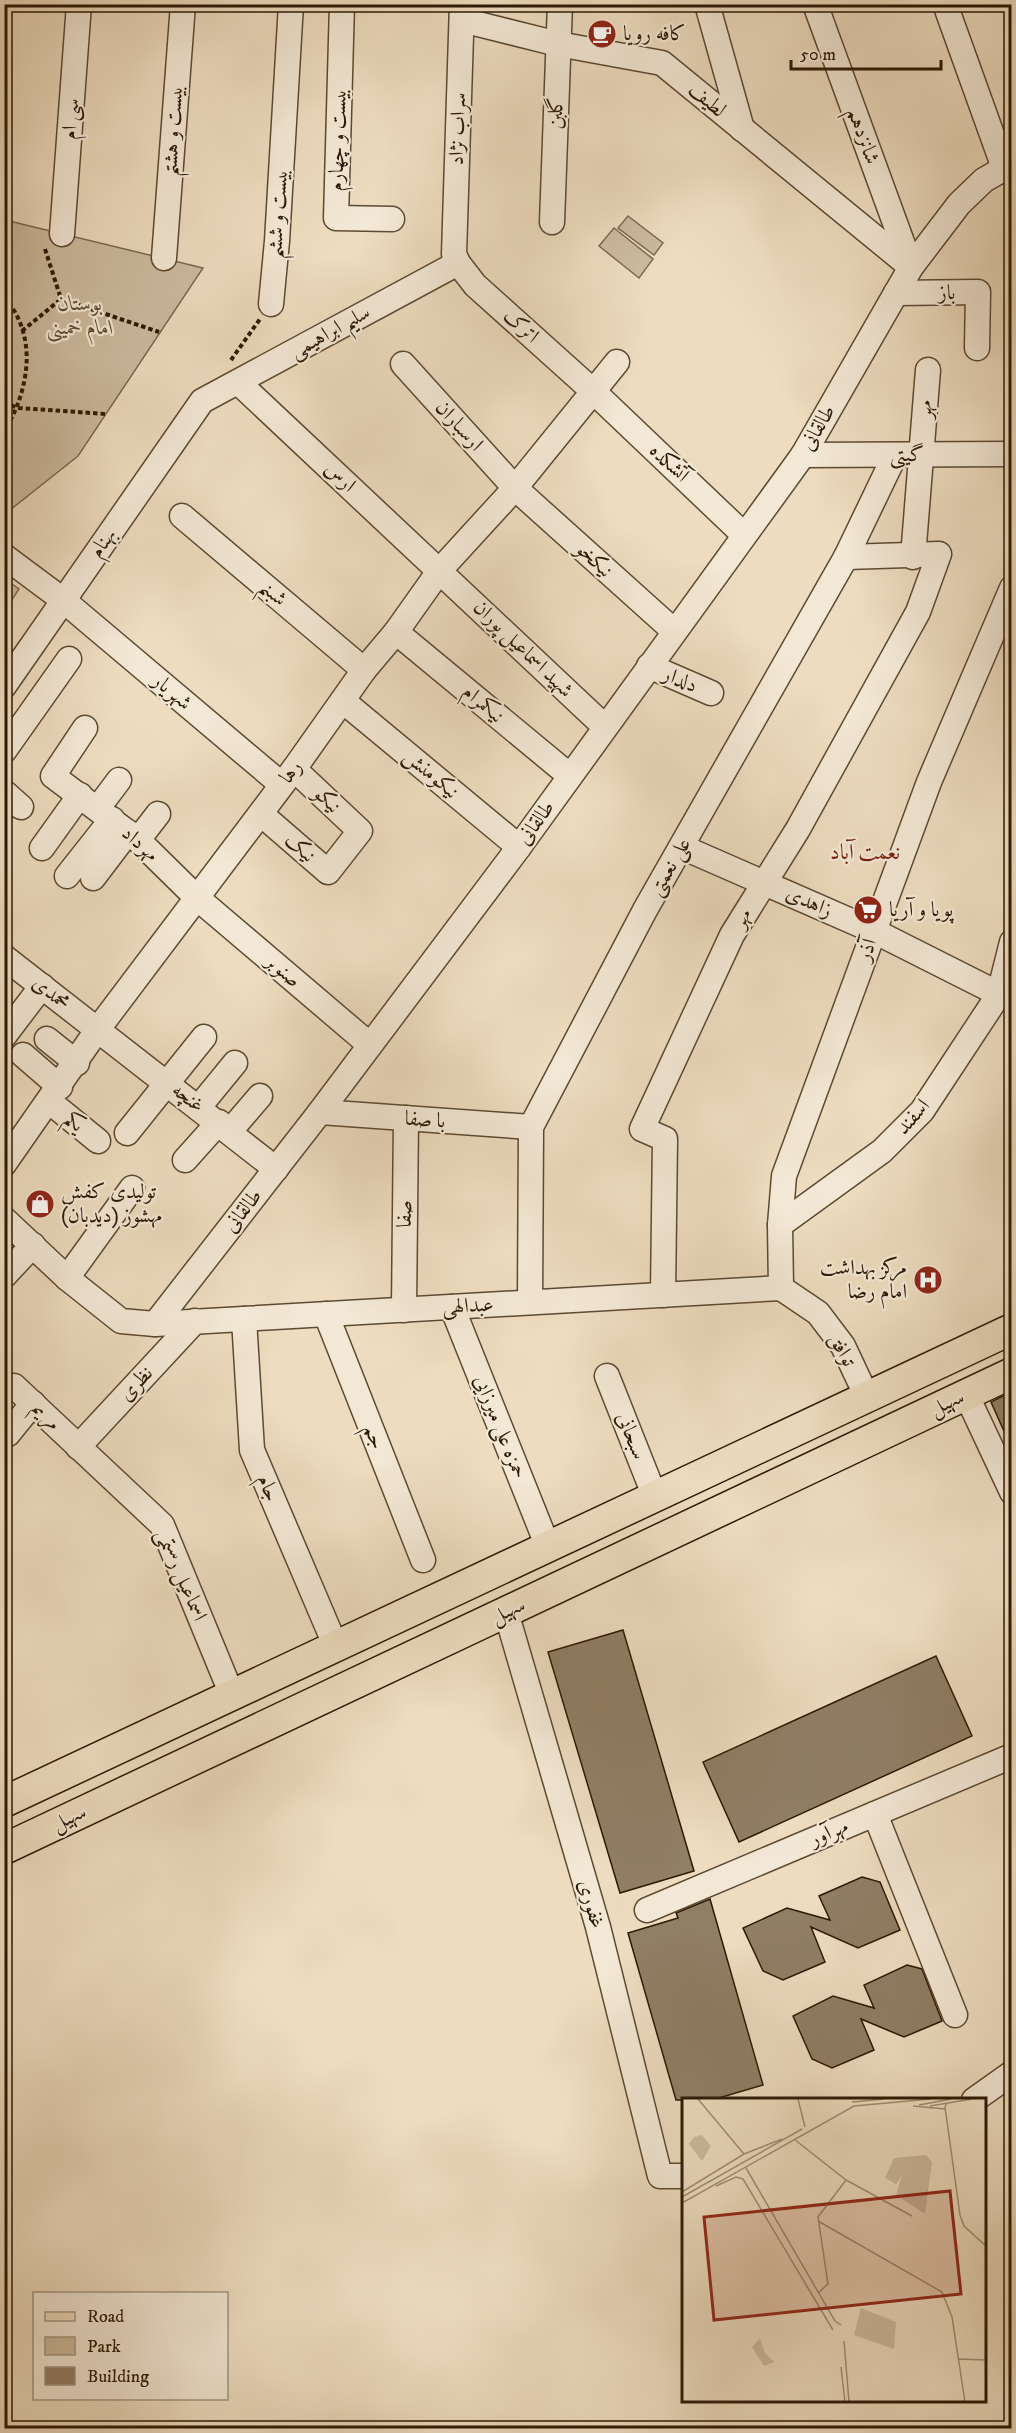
<svg xmlns="http://www.w3.org/2000/svg" width="1016" height="2433" font-family="'IM FELL DW Pica',Amiri,serif">
	<rect width="100%" height="100%" fill="#eddcbf"/>
	<filter id="stains"><feTurbulence type="fractalNoise" baseFrequency=".00333" numOctaves="4"/><feColorMatrix values="0 0 0 0 .2 0 0 0 0 .09 0 0 0 0 .02 0 0 0 .5 -.17"/></filter>
	<radialGradient id="worn" r=".72"><stop offset=".6" stop-color="#630" stop-opacity="0"/><stop offset="1" stop-color="#630" stop-opacity=".3"/></radialGradient>
	<g fill="#ccbb9f" stroke="#7c6a52" stroke-width="1.5">
		<path d="M628 216 663 243 654 255 618 228Z"/>
		<path d="M5 220 203 268 78 456 5 514Z"/>
		<path d="M614 228 653 259 639 278 599 246Z"/>
		<path d="M5 579 19 589 5 610Z"/>
	</g>
	<g fill="#907e65" stroke="#2c1904" stroke-width="1.5">
		<path d="M1011 1392V1447L991 1402Z"/>
		<path d="M623 1630 694 1871 620 1893 548 1652Z"/>
		<path d="M936 1656 972 1736 739 1842 703 1762Z"/>
		<path d="M862 1877 880 1882 900 1930 858 1948 811 1927 825 1962 783 1980 763 1971 743 1928 787 1908 830 1920 819 1896Z"/>
		<path d="M710 1899 763 2085 712 2100H676L628 1933 678 1918 676 1913Z"/>
		<path d="M907 1965 922 1969 942 2021 904 2037 861 2019 874 2050 832 2068 812 2059 793 2016 833 1996 874 2008 864 1985Z"/>
	</g>
	<g fill="none" stroke-linecap="round" stroke-linejoin="round">
		<g stroke="#5c4a33" stroke-width="27">
			<g id="minor">
				<path d="M342 4 336 218 392 219"/>
				<path d="M462 4 454 254 458 263 475 285 594 392 743 534"/>
				<path d="M707 4 742 129"/>
				<path d="M815 4 910 264"/>
				<path d="M945 4 1004 168"/>
				<path d="M462 20 558 44 662 63 911 267"/>
				<path d="M552 222 560 4"/>
				<path d="M62 234 79 4"/>
				<path d="M164 258 183 4"/>
				<path d="M896 293 978 292 977 348"/>
				<path d="M271 304 277 241 291 4"/>
				<path d="M403 364 515 488 674 631"/>
				<path d="M239 383 605 727"/>
				<path d="M803 455 1012 454"/>
				<path d="M182 516 364 670"/>
				<path d="M4 556 63 600 281 784"/>
				<path d="M913 557 928 370"/>
				<path d="M396 632 570 776"/>
				<path d="M649 666 711 693"/>
				<path d="M4 686 202 401 458 263"/>
				<path d="M343 701 519 847"/>
				<path d="M85 728 53 776 138 840 196 897 370 1045"/>
				<path d="M4 751 69 659"/>
				<path d="M4 792 21 807"/>
				<path d="M98 808 119 780"/>
				<path d="M261 814 328 872 360 831 294 769"/>
				<path d="M138 840 158 814"/>
				<path d="M682 847 874 931 999 994 1012 942"/>
				<path d="M42 848 80 795"/>
				<path d="M67 876 112 819"/>
				<path d="M93 878 128 832"/>
				<path d="M4 957 276 1169"/>
				<path d="M4 1036 42 986"/>
				<path d="M47 1039 77 1063"/>
				<path d="M23 1055 60 1087"/>
				<path d="M50 1102 98 1141"/>
				<path d="M199 1107 235 1063"/>
				<path d="M320 1112 531 1127"/>
				<path d="M230 1131 260 1096"/>
				<path d="M127 1133 204 1037"/>
				<path d="M185 1160 219 1122"/>
				<path d="M4 1164 98 1029 294 769 364 670 396 632 440 570 515 488 617 362"/>
				<path d="M4 1219 67 1278 121 1321 155 1324 781 1288"/>
				<path d="M780 1225 882 1151 922 1111 1007 982"/>
				<path d="M4 1276 33 1245"/>
				<path d="M67 1278 132 1188"/>
				<path d="M781 1288 780 1225 784 1176 929 782 1012 588"/>
				<path d="M781 1288 818 1313 843 1346 867 1397"/>
				<path d="M663 1295 665 1139 642 1129 732 935 798 829 918 612 939 554 846 557"/>
				<path d="M530 1302 531 1127 645 910 846 557 895 455"/>
				<path d="M452 1307 548 1547"/>
				<path d="M404 1310 406 1118"/>
				<path d="M326 1314 423 1560"/>
				<path d="M244 1319 252 1450 336 1647"/>
				<path d="M155 1324 320 1112 519 847 803 455 911 267 959 204 984 180 1012 164"/>
				<path d="M607 1376 655 1497"/>
				<path d="M14 1386 162 1525 232 1695"/>
				<path d="M966 1394 1012 1492"/>
				<path d="M4 1431 8 1434 33 1403"/>
				<path d="M78 1447 195 1321"/>
				<path d="M506 1612 598 1927 660 2176H683"/>
				<path d="M875 1814 955 2015"/>
				<path d="M647 1910 1012 1756"/>
				<path d="M974 2100 1012 2073"/>
			</g>
		</g>
		<g stroke="#2c1904" stroke-width="33">
			<g id="major">
				<path d="M4 1802 1012 1329"/>
				<path d="M4 1849 1012 1373"/>
			</g>
		</g>
		<g stroke="#2c1904" stroke-width="4" stroke-dasharray="4.5 3" stroke-linecap="butt">
			<path d="M45 249 61 299"/>
			<path d="M4 297C39 336 29 391 4 432"/>
			<path d="M22 331 61 299 159 332"/>
			<path d="M231 360 260 319"/>
			<path d="M4 403 19 408 106 414"/>
		</g>
		<use href="#minor" stroke="#f3e8d5" stroke-width="24"/>
		<use href="#major" stroke="#eddcbf" stroke-width="30"/>
	</g>
	<defs>
		<g id="cafe-disc" transform="scale(1.5)"><circle r="9.5" fill="#8f2418" stroke="#f3e8d5"/><path d="M-5.5-4.5H6V0H3Q3 3.5 0 3.5H-2.5Q-5.5 3.5-5.5 0ZM3-3.2v2h1.7v-2ZM-6 4.5H4V6H-6Z" fill="#fff"/></g>
		<g id="supermarket-disc" transform="scale(1.5)"><circle r="9.5" fill="#8f2418" stroke="#f3e8d5"/><path d="M-6-5.5h2.5l.6 2H6L4.5 2H-2.5L-4.4-4H-6ZM-1.5 3.2a1.3 1.3 0 1 0 .1 0ZM3 3.2a1.3 1.3 0 1 0 .1 0Z" fill="#fff"/></g>
		<g id="shop-disc" transform="scale(1.5)"><circle r="9.5" fill="#8f2418" stroke="#f3e8d5"/><path d="M-5-2.5h2.3a2.7 3.5 0 0 1 5.4 0H5L5.5 6h-11ZM-1.5-2.5h3a1.5 2.3 0 0 0-3 0Z" fill="#fff"/></g>
		<g id="hospital-disc" transform="scale(1.5)"><circle r="9.5" fill="#8f2418" stroke="#f3e8d5"/><path d="M-5-5h3v3.5h4V-5h3V5h-3V1.5h-4V5h-3Z" fill="#fff"/></g>
	</defs>
	<g fill-rule="evenodd">
		<use href="#cafe-disc" x="602" y="34"/>
		<use href="#supermarket-disc" x="868" y="910"/>
		<use href="#shop-disc" x="40" y="1204"/>
		<use href="#hospital-disc" x="928" y="1280"/>
	</g>
	<g text-anchor="middle" dominant-baseline="central" stroke-width="4.5" stroke-linejoin="round" paint-order="stroke">
		<g font-size="21" fill="#2c1904" stroke="#f3e8d5" text-anchor="start">
			<text x="623" y="34">کافه رویا</text>
			<text x="889" y="910">پویا و آریا</text>
			<text x="61" y="1192">تولیدی کفش<tspan x="61" dy="24">مهشوز (دیدبان)</tspan></text>
			<text x="907" y="1268" text-anchor="end">مرکز بهداشت<tspan x="907" dy="24">امام رضا</tspan></text>
		</g>
		<g font-size="21" fill="#2c1904" stroke="#f3e8d5">
			<text transform="translate(707 100) rotate(40)">لطیف</text>
			<text transform="translate(556 113) rotate(-88)">گلبن</text>
			<text transform="translate(71 119) rotate(-86)">سی ام</text>
			<text transform="translate(458 129) rotate(-88)">سراب نژاد</text>
			<text transform="translate(173 131) rotate(-86)">بیست و هشتم</text>
			<text transform="translate(863 136) rotate(70)">شانزدهم</text>
			<text transform="translate(338 140) rotate(-88)">بیست و چهارم</text>
			<text transform="translate(278 214) rotate(-86)">بیست و ششم</text>
			<text x="947" y="293">باز</text>
			<text transform="translate(521 326) rotate(42)">اترک</text>
			<text transform="translate(330 332) rotate(-29)">سلیم ابراهیمی</text>
			<text transform="translate(925 409) rotate(-85)">مهر</text>
			<text transform="translate(459 426) rotate(48)">ارسباران</text>
			<text transform="translate(818 428) rotate(-60)">طالقانی</text>
			<text x="907" y="455">گیتی</text>
			<text transform="translate(669 463) rotate(44)">آتشکده</text>
			<text transform="translate(340 477) rotate(43)">ارس</text>
			<text transform="translate(103 543) rotate(-55)">بهنام</text>
			<text transform="translate(594 560) rotate(42)">نیکخو</text>
			<text transform="translate(273 593) rotate(40)">شبنم</text>
			<text transform="translate(523 649) rotate(44)">شهید اسماعیل پوران</text>
			<text transform="translate(680 680) rotate(23)">دلدار</text>
			<text transform="translate(172 692) rotate(40)">شهریار</text>
			<text transform="translate(483 704) rotate(40)">نیکمرام</text>
			<text transform="translate(291 772) rotate(-53)">رها</text>
			<text transform="translate(431 774) rotate(40)">نیکومنش</text>
			<text transform="translate(327 800) rotate(43)">نیکو</text>
			<text transform="translate(536 823) rotate(-54)">طالقانی</text>
			<text transform="translate(140 844) rotate(42)">مهرداد</text>
			<text transform="translate(300 848) rotate(41)">نیک</text>
			<text transform="translate(670 867) rotate(-60)">علی نعمتی</text>
			<text transform="translate(809 902) rotate(24)">زاهدی</text>
			<text transform="translate(742 918) rotate(-58)">مهر</text>
			<text transform="translate(867 950) rotate(-70)">آذر</text>
			<text transform="translate(283 971) rotate(40)">صنوبر</text>
			<text transform="translate(51 993) rotate(38)">محمدی</text>
			<text transform="translate(188 1098) rotate(38)">غنچه</text>
			<text transform="translate(913 1117) rotate(-49)">اسفند</text>
			<text transform="translate(425 1120) rotate(4)">با صفا</text>
			<text transform="translate(74 1122) rotate(39)">یکم</text>
			<text transform="translate(243 1211) rotate(-52)">طالقانی</text>
			<text transform="translate(405 1214) rotate(-89)">صفا</text>
			<text transform="translate(468 1306) rotate(-3)">عبدالهی</text>
			<text transform="translate(842 1350) rotate(60)">توافق</text>
			<text transform="translate(136 1384) rotate(-47)">نظری</text>
			<text transform="translate(947 1403) rotate(-25)">سهیل</text>
			<text transform="translate(46 1416) rotate(44)">مریم</text>
			<text transform="translate(500 1427) rotate(68)">حمزه علی میرزایی</text>
			<text transform="translate(631 1436) rotate(68)">سبحانی</text>
			<text transform="translate(374 1437) rotate(69)">جم</text>
			<text transform="translate(268 1488) rotate(67)">جام</text>
			<text transform="translate(181 1575) rotate(66)">اسماعیل رستمی</text>
			<text transform="translate(508 1611) rotate(-25)">سهیل</text>
			<text transform="translate(69 1818) rotate(-25)">سهیل</text>
			<text transform="translate(829 1833) rotate(-23)">مهرآور</text>
			<text transform="translate(591 1904) rotate(74)">غفوری</text>
		</g>
		<g font-size="21" font-style="italic" fill="#5c4a32" stroke="#f3e8d5">
			<text x="80" y="304">بوستان<tspan x="80" dy="24">امام خمینی</tspan></text>
		</g>
		<g font-size="22" fill="#7a1f14" stroke="#f3e8d5">
			<text x="865" y="852">نعمت آباد</text>
		</g>
	</g>
	<g transform="translate(682 2098)">
		<rect width="304" height="304" fill="#eddcbf"/>
		<path d="M20 37 29 48 20 63 7 46 12 39ZM244 57 250 64 243 116 214 97 220 77 214 86 203 80 212 60ZM179 210 214 224 212 251 172 237ZM78 240 83 255 92 264 82 268 70 249Z" fill="#ccbb9f"/>
		<path fill="none" stroke="#a08e74" stroke-width="1.5" d="M16 1 62 56M116 1 123 29M170 4 202 1M265 5 263 9 278 117 282 128 305 149M237 7 269 1M231 8 263 11M248 8 290 1M112 41 164 82 230 118M64 70 153 223 159 227M61 81 151 232M34 88 54 79 61 81M0 94 62 56 100 41M0 99 120 31M0 105 172 8 249 1M136 123 260 194 270 219 283 304M136 195 146 186 136 119 164 82M162 243 167 304M276 261 305 262M159 269 163 304"/>
		<path fill="#8f2418" fill-opacity="0.15" stroke="#8f2418" stroke-width="3" d="M268 93 279 196 32 222 22 119Z"/>
		<rect width="304" height="304" fill="none" stroke="#2c1904" stroke-width="3"/>
	</g>
	<rect width="1016" height="2433" fill="none" stroke="#eddcbf" stroke-width="24"/>
	<rect x="6" y="6" width="1004" height="2421" fill="none" stroke="#2c1904" stroke-width="3"/>
	<rect x="12" y="12" width="992" height="2409" fill="none" stroke="#2c1904" stroke-width="1.5"/>
	<rect x="33" y="2292" width="195" height="108" fill="#f3e8d5" stroke="#a39581" stroke-width="1.5"/>
	<rect x="45" y="2312" width="30" height="9" fill="#eddcbf" stroke="#a39581" stroke-width="1.5"/>
	<text x="87" y="2322" font-size="18" fill="#2c1904">Road</text>
	<rect x="45" y="2337" width="30" height="18" fill="#ccbb9f" stroke="#a39581" stroke-width="1.5"/>
	<text x="87" y="2352" font-size="18" fill="#2c1904">Park</text>
	<rect x="45" y="2367" width="30" height="18" fill="#907e65" stroke="#a39581" stroke-width="1.5"/>
	<text x="87" y="2382" font-size="18" fill="#2c1904">Building</text>
	<path d="M791 60v9h150v-9" fill="none" stroke="#2c1904" stroke-width="3"/>
	<text x="800" y="60" font-size="18" fill="#2c1904" stroke="#f3e8d5" stroke-width="4.5" paint-order="stroke">50 m</text>
	<rect width="100%" height="100%" filter="url(#stains)"/>
	<rect width="100%" height="100%" fill="url(#worn)"/>
</svg>
